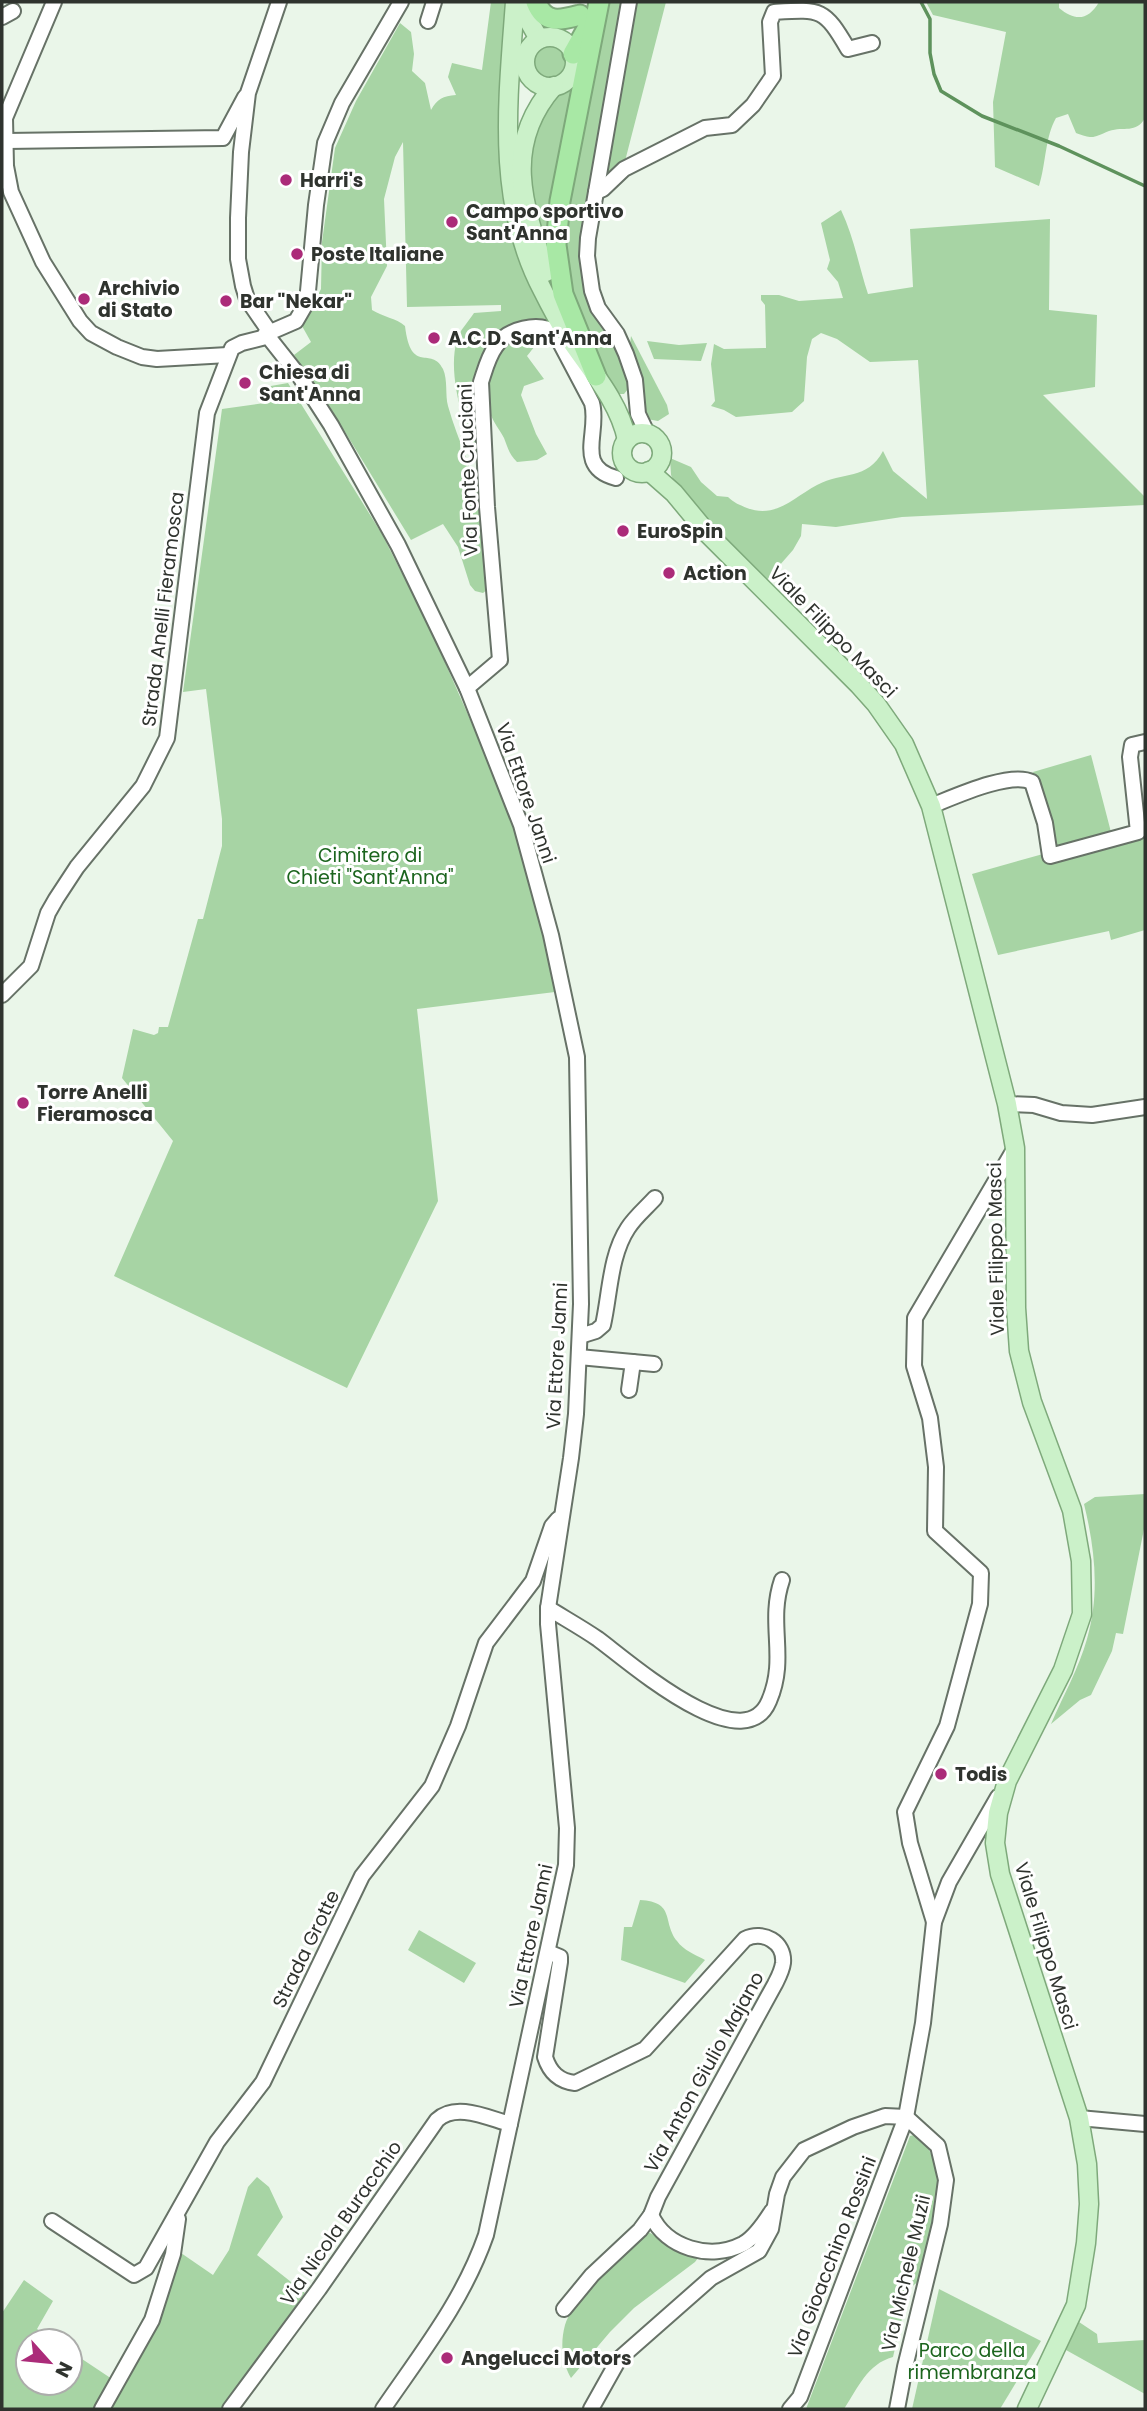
<svg xmlns="http://www.w3.org/2000/svg" width="1147" height="2411" font-family="Poppins,sans-serif">
	<rect width="100%" height="100%" fill="#eaf6e9"/>
	<g fill="#a7d4a4">
		<path d="M491 2H512L503 145 560 334 515 331 478 383 474 406 478 467C467 432 446 377 457 340 459 331 469 321 474 313L501 311V305L407 307 403 142 395 157 384 199 387 266 371 297 372 310C383 317 396 318 405 326 411 376 431 345 443 369 448 380 445 395 448 406 458 442 477 477 482 514 486 539 486 565 488 589L483 593 475 591 470 585 458 547 443 524 411 540 328 404 294 355 311 342 302 326 321 289 322 242 335 148 356 101 400 23 411 32 414 54 412 71 425 83 431 110C437 99 443 96 456 95L448 77 452 63 482 70Z"/>
		<path d="M605 2H666L624 165 608 175 598 163 583 260 626 372 628 389 624 394H618L612 388 566 296 563 208Z"/>
		<path d="M926 2H1059V8C1075 21 1088 21 1099 2H1145V118C1136 134 1124 126 1109 131 1094 137 1094 140 1076 133L1068 114 1056 118C1045 137 1046 164 1039 186L995 167 993 102 1006 32 933 15Z"/>
		<circle cx="549" cy="62" r="16"/>
		<path d="M574 82 548 268 541 248 526 150 555 93Z"/>
		<path d="M841 210C854 237 859 267 868 294L913 287 910 229 1050 219 1049 310 1097 315 1095 387 1043 395 1145 497V505L902 517 836 527 802 524 801 536 793 550 765 582 680 493 671 475 670 458 691 467 701 482 717 496 728 497C734 503 740 505 747 508 776 519 794 497 817 485 843 471 867 481 883 451L893 471 927 499 918 360 870 362 837 339 821 333 812 339 807 357 804 401 792 412 736 417 724 410 711 406 715 401 711 364 714 344 724 349 766 348 765 305 761 300V295H779L799 301 843 298 838 282 827 269 830 260 821 223Z"/>
		<path d="M534 330 553 339C539 338 535 346 527 356L544 379 524 386 521 395 536 434 547 454 537 460 517 462C509 454 508 448 504 438 500 430 493 422 490 413 483 391 490 368 497 347Z"/>
		<path d="M631 336 667 405 669 414 658 421 647 419 640 412 630 345Z"/>
		<path d="M647 341 679 345 707 343 701 361 654 359Z"/>
		<path d="M288 383 382 534 433 635 512 815 536 901 555 992 417 1009 438 1201 347 1388 114 1276 173 1141 122 1078 133 1029 154 1035 158 1033 159 1027H168L198 919H203L222 846V819L206 689 183 692 222 409 264 403 265 387Z"/>
		<path d="M1091 755 1112 836 1054 853 1046 808 1033 772Z"/>
		<path d="M1143 834 1145 845V930L1111 940 1109 931 998 955 972 874 1043 854 1045 861Z"/>
		<path d="M1145 1494V1524L1123 1634 1116 1633 1112 1651 1091 1695 1080 1700 1051 1724C1063 1696 1079 1668 1087 1639 1100 1594 1095 1549 1084 1504L1095 1497Z"/>
		<path d="M640 1900C676 1902 662 1922 677 1941 683 1950 696 1955 705 1960L685 1983 621 1960 624 1927H632Z"/>
		<path d="M419 1930 476 1963 464 1983 408 1950Z"/>
		<path d="M918 2134C955 2173 929 2234 920 2280L909 2289 893 2357C867 2364 858 2388 844 2409H806L910 2136Z"/>
		<path d="M257 2177 269 2187 283 2217 257 2255 305 2293 222 2409H110L136 2361 181 2253 213 2275 229 2250 248 2187Z"/>
		<path d="M648 2232 681 2248 701 2254 695 2262 634 2308 610 2332 571 2378C562 2362 560 2344 565 2325 572 2300 627 2249 648 2232Z"/>
		<path d="M24 2280 53 2301 37 2329 55 2341H28V2383H70V2351L112 2379 97 2409H2V2313Z"/>
		<path d="M939 2289 1041 2341 1000 2409H912Z"/>
		<path d="M1076 2320 1097 2334 1098 2343 1145 2340V2394L1066 2350Z"/>
	</g>
	<g fill="none" stroke-linecap="round" stroke-linejoin="round">
		<path stroke="#5e925c" stroke-width="3.5" d="M921 2 930 19V53L934 74 941 91 982 116 1059 146 1145 186"/>
		<g stroke="#677267" stroke-width="18">
			<g id="minor">
				<path d="M54 2 5 118 6 166 11 192 43 262 80 321 91 333 117 347 142 357 157 359 228 355"/>
				<path d="M629 2 588 238 587 256 592 291 598 308 617 334 626 354 635 380 638 414 648 435"/>
				<path d="M2 17 13 11"/>
				<path d="M428 21 434 2"/>
				<path d="M6 141 223 138 245 97"/>
				<path d="M596 192 603 189 624 169 705 128 732 125 753 105 773 76 770 22 774 12C821 9 824 8 848 49L872 43"/>
				<path d="M266 334 300 377 331 425 398 545 467 688 521 825 551 935 577 1057 581 1304 576 1414 571 1458 548 1608V1624L567 1828 566 1865 486 2235C463 2301 422 2352 383 2409"/>
				<path d="M266 334 267 328 247 299 243 286 238 259V218L241 152 248 93 279 2"/>
				<path d="M467 688 500 660 487 507 481 382C485 370 488 357 496 346 507 329 539 321 555 333L592 403C600 432 574 467 616 478"/>
				<path d="M931 806C954 797 1010 771 1032 782L1045 823 1050 856 1138 832 1130 757 1132 745 1145 742"/>
				<path d="M2 995 31 966 48 913 56 899 77 867 143 786 167 738 207 413 232 348 242 343 262 338 266 334 296 321 307 302 316 205 325 143 342 103 401 2"/>
				<path d="M1007 1104 1034 1105 1061 1113 1092 1115 1145 1107"/>
				<path d="M580 1336 596 1331 603 1325C610 1294 610 1255 628 1228 635 1217 646 1208 655 1198"/>
				<path d="M579 1357 654 1364"/>
				<path d="M629 1390 633 1362"/>
				<path d="M548 1608C564 1618 582 1628 598 1639 628 1661 743 1763 769 1701 788 1657 767 1624 782 1580"/>
				<path d="M934 1922 910 1843 905 1812 947 1726 980 1604 981 1573 935 1531 936 1467 930 1418 914 1366 915 1318 1015 1148"/>
				<path d="M548 1952 560 1957V1962L545 2057C550 2073 559 2081 575 2083L645 2049 745 1939C763 1930 785 1942 783 1963 782 1971 778 1978 775 1984L658 2197 651 2215 640 2230 592 2275 564 2309"/>
				<path d="M1079 2118 1145 2124"/>
				<path d="M651 2215C666 2248 710 2261 743 2244 754 2238 765 2222 772 2211"/>
				<path d="M52 2221 134 2275 146 2268 217 2142 263 2082 362 1876 432 1786 458 1726 486 1643 533 1581 552 1526 558 1519"/>
				<path d="M102 2409 152 2320 173 2254 178 2219"/>
				<path d="M230 2409 319 2289 437 2120C456 2102 488 2118 510 2124"/>
				<path d="M591 2409 619 2359 711 2278 759 2251 771 2229 777 2194 783 2177 804 2150 853 2127 885 2116 906 2117"/>
				<path d="M790 2409 800 2397 906 2117 923 2023 934 1922 949 1882 998 1797"/>
				<path d="M897 2409 905 2367 940 2224 946 2180 938 2146 906 2117"/>
			</g>
		</g>
		<g stroke="#7ea97b" stroke-width="21">
			<g id="major">
				<path d="M515 2C508 99 495 201 543 291 550 305 558 320 566 333 588 367 619 400 627 440"/>
				<path d="M528 2 530 23 539 39"/>
				<circle cx="550" cy="62" r="25"/>
				<path d="M546 272C523 205 502 145 554 86"/>
				<circle cx="642" cy="453" r="20"/>
				<path d="M649 471 674 493 708 534 859 685 876 704 904 744 931 806 1007 1104 1015 1148 1016 1308 1019 1351 1032 1402 1072 1510 1081 1561 1082 1614 1063 1670 1007 1781 998 1813 995 1843 1000 1874 1079 2118 1087 2164 1089 2204 1086 2243 1076 2305 1027 2409"/>
			</g>
		</g>
		<g stroke="#7ea97b" stroke-width="23">
			<g id="highway">
				<path d="M536 2C545 25 561 20 580 15"/>
				<path d="M573 54 591 22"/>
				<path d="M596 376 563 294 556 245 560 201 599 2"/>
			</g>
		</g>
		<use href="#minor" stroke="#fff" stroke-width="14"/>
		<use href="#major" stroke="#cbf1c9" stroke-width="18"/>
		<use href="#highway" stroke="#a8e8a5" stroke-width="19"/>
	</g>
	<g fill="#ab2b79" stroke="#fff" stroke-width="2.5">
		<circle cx="286" cy="180" r="7"/>
		<circle cx="452" cy="222" r="7"/>
		<circle cx="297" cy="254" r="7"/>
		<circle cx="84" cy="299" r="7"/>
		<circle cx="226" cy="301" r="7"/>
		<circle cx="434" cy="338" r="7"/>
		<circle cx="245" cy="383" r="7"/>
		<circle cx="623" cy="531" r="7"/>
		<circle cx="669" cy="573" r="7"/>
		<circle cx="23" cy="1103" r="7"/>
		<circle cx="941" cy="1774" r="7"/>
		<circle cx="447" cy="2358" r="7"/>
	</g>
	<g text-anchor="middle" dominant-baseline="central" stroke-width="6" stroke-linejoin="round" paint-order="stroke">
		<g font-size="19" font-weight="bold" fill="#2f332e" stroke="#fff" text-anchor="start">
			<text x="300" y="180">Harri's</text>
			<text x="466" y="211">Campo sportivo<tspan x="466" dy="22">Sant'Anna</tspan></text>
			<text x="311" y="254">Poste Italiane</text>
			<text x="98" y="288">Archivio<tspan x="98" dy="22">di Stato</tspan></text>
			<text x="240" y="301">Bar "Nekar"</text>
			<text x="448" y="338">A.C.D. Sant'Anna</text>
			<text x="259" y="372">Chiesa di<tspan x="259" dy="22">Sant'Anna</tspan></text>
			<text x="637" y="531">EuroSpin</text>
			<text x="683" y="573">Action</text>
			<text x="37" y="1092">Torre Anelli<tspan x="37" dy="22">Fieramosca</tspan></text>
			<text x="955" y="1774">Todis</text>
			<text x="461" y="2358">Angelucci Motors</text>
		</g>
		<g font-size="19" fill="#2f332e" stroke="#fff">
			<text transform="translate(468 470) rotate(-92)">Via Fonte Cruciani</text>
			<text transform="translate(163 609) rotate(-83)">Strada Anelli Fieramosca</text>
			<text transform="translate(833 632) rotate(46)">Viale Filippo Masci</text>
			<text transform="translate(526 793) rotate(71)">Via Ettore Janni</text>
			<text transform="translate(996 1249) rotate(-91)">Viale Filippo Masci</text>
			<text transform="translate(557 1356) rotate(-87)">Via Ettore Janni</text>
			<text transform="translate(531 1936) rotate(-78)">Via Ettore Janni</text>
			<text transform="translate(1046 1946) rotate(73)">Viale Filippo Masci</text>
			<text transform="translate(306 1949) rotate(-64)">Strada Grotte</text>
			<text transform="translate(704 2072) rotate(-61)">Via Anton Giulio Majano</text>
			<text transform="translate(341 2223) rotate(-55)">Via Nicola Buracchio</text>
			<text transform="translate(832 2257) rotate(-69)">Via Gioacchino Rossini</text>
			<text transform="translate(906 2273) rotate(-77)">Via Michele Muzii</text>
		</g>
		<g font-size="19" fill="#1c651e" stroke="#fff">
			<text x="370" y="855">Cimitero di<tspan x="370" dy="22">Chieti "Sant'Anna"</tspan></text>
			<text x="972" y="2350">Parco della<tspan x="972" dy="22">rimembranza</tspan></text>
		</g>
	</g>
	<rect width="1147" height="2411" fill="none" stroke="#2f332e" stroke-width="7"/>
	<g transform="translate(49 2362) rotate(117)"><circle r="33" fill="#ffffff" stroke="#acadab" stroke-width="2"/>
	<path d="M0-5L12 26L0 18L-12 26Z" fill="#ab2b79"/>
	<text y="-10" font-size="19" font-weight="bold" text-anchor="middle" fill="#2f332e">N</text>
	</g>
</svg>
